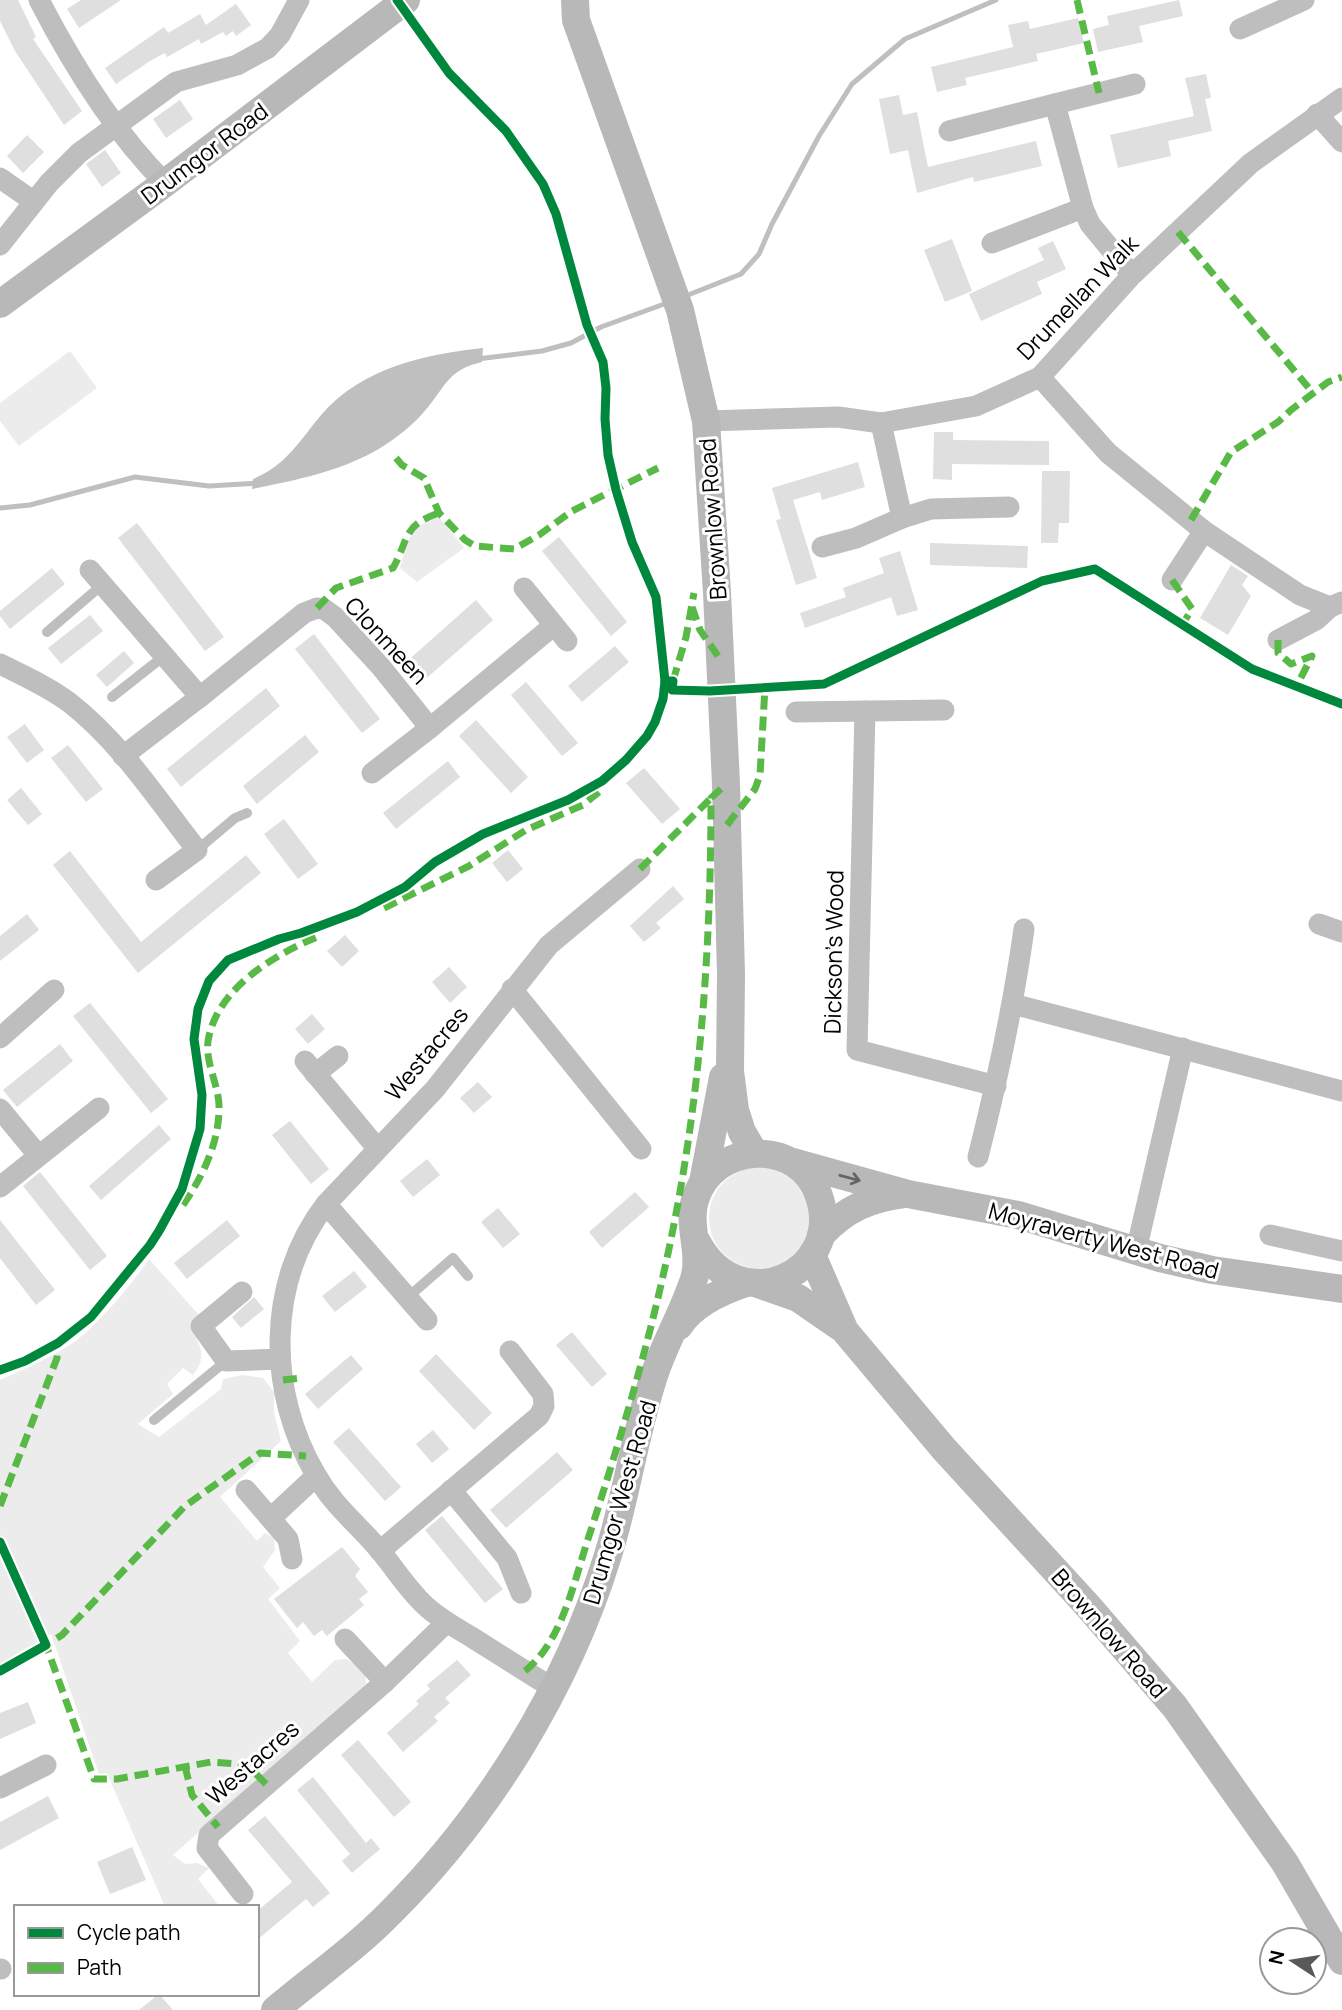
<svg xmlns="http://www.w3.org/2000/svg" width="1342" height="2010" font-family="Manrope,sans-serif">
	<rect width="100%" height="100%" fill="#fff"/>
	<g fill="#ececec">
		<path d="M70 351 97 388 19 446 0 421V403Z"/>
		<path d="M439 517 464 548 417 582 400 568C408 541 409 526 439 517Z"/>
		<circle cx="760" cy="1218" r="51"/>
		<path d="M149 1259 199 1315 192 1329C201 1347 207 1358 193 1375L183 1368 167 1384 173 1394 138 1424 159 1437 221 1389 223 1379 243 1375 263 1378 274 1392V1413L281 1441 220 1497 257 1541 265 1533 274 1538 275 1550 263 1567 280 1588 268 1599 300 1641 288 1653 312 1682 335 1660 346 1659 365 1670 366 1685 173 1855 185 1864 197 1863 209 1868 198 1879 220 1907H165L107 1773 99 1774 51 1634 0 1664V1380C23 1370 58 1354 77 1340 101 1321 132 1284 149 1259Z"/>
	</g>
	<path fill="#bfbfbf" d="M483 348 482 362C446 370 445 389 423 413 416 421 407 429 399 435 358 468 302 479 252 489L253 479C287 465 299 441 322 414 362 368 425 354 483 348Z"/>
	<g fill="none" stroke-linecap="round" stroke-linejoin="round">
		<g stroke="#bfbfbf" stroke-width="5">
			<path d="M683 297 741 274 759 254 772 224 819 136 852 84 905 39 996 0"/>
			<path d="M477 359 542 351 571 343 601 327 667 303"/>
			<path d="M0 508 30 505 135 477 209 486 259 483"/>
		</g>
	</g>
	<g fill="#dfdfdf">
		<path d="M0 0H18L36 37 33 39 82 111 64 125 15 51 0 21Z"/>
		<path d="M81 0H121L79 28 67 9Z"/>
		<path d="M1179 0 1183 16 1139 26 1143 42 1098 52 1093 29 1109 25 1107 16Z"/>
		<path d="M236 4 251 25 236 36 233 31 226 36 223 32 201 44 199 39 167 57 165 53 150 61 116 84 105 68 164 27 168 33 200 14 206 25Z"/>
		<path d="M1078 18 1084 43 1036 54 1038 61 965 78 967 85 937 92 931 67 1013 47 1008 25 1028 21 1030 29Z"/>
		<path d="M1206 74 1211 98 1205 99 1212 131 1168 141 1171 156 1118 168 1110 135 1194 116 1185 78Z"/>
		<path d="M899 95 903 115 917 112 928 167 1036 141 1042 166 974 182 973 177 917 193 908 150 890 154 879 99Z"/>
		<path d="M180 100 193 119 166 138 153 119Z"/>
		<path d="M27 135 44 152 23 173 7 156Z"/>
		<path d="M105 150 121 173 102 187 86 164Z"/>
		<path d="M952 239 972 291 945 302 924 250Z"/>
		<path d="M1053 241 1066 269 1037 282 1042 294 981 321 969 294 1044 260 1038 248Z"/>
		<path d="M934 432H953V440L1049 441V465L952 464V480L933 479Z"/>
		<path d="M858 462 865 487 822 500 820 492 793 500 817 578 796 585 776 520 781 519 772 488Z"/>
		<path d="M1042 471H1070L1069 523H1059L1058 543H1041Z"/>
		<path d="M137 523 224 637 205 651 118 538Z"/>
		<path d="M559 537 627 622 611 636 542 551Z"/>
		<path d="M930 543 1028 546 1027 568 930 565Z"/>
		<path d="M900 551 918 610 897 616 891 597 805 628 800 613 846 597 843 588 884 573 879 558Z"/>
		<path d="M1231 565 1248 576 1242 585 1251 596 1228 635 1200 618Z"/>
		<path d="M52 568 65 584 10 629 0 616V611Z"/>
		<path d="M476 600 493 620 421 683 404 664Z"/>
		<path d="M90 615 103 631 61 664 48 648Z"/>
		<path d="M314 634 380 719 362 733 295 649Z"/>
		<path d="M615 646 629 662 582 702 568 686Z"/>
		<path d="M124 651 134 663 107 687 96 675Z"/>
		<path d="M526 682 578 743 562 756 511 695Z"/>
		<path d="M266 688 280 706 181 787 167 769Z"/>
		<path d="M476 720 528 777 511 793 459 736Z"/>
		<path d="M25 724 44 750 27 763 7 737Z"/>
		<path d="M305 735 319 752 257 804 243 786Z"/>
		<path d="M68 745 103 789 86 802 51 758Z"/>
		<path d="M448 761 460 777 396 829 383 813Z"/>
		<path d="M644 768 680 809 662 824 626 783Z"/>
		<path d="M21 788 42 814 28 825 7 800Z"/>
		<path d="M284 819 318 864 298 879 264 834Z"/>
		<path d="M508 850 523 869 507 882 492 863Z"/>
		<path d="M70 851 141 942 246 855 261 873 138 973 53 865Z"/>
		<path d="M673 886 684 899 656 923 661 928 644 942 630 926Z"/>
		<path d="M27 914 39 930 0 961V936Z"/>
		<path d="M345 935 359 951 342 967 327 951Z"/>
		<path d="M449 967 467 987 450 1003 432 982Z"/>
		<path d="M90 1003 168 1099 151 1113 73 1016Z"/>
		<path d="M312 1014 325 1029 308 1044 295 1029Z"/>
		<path d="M60 1044 73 1061 17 1107 3 1090Z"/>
		<path d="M478 1082 492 1097 474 1113 460 1098Z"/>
		<path d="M290 1121 329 1169 311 1184 272 1135Z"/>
		<path d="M159 1125 171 1139 101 1200 89 1186Z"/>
		<path d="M427 1159 440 1175 413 1197 400 1181Z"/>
		<path d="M40 1172 107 1256 90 1270 23 1186Z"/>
		<path d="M635 1192 649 1207 602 1248 589 1232Z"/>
		<path d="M498 1208 520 1234 503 1248 481 1222Z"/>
		<path d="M0 1220 55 1290 36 1305 0 1258Z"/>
		<path d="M227 1220 240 1236 187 1279 174 1263Z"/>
		<path d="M354 1271 367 1287 335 1312 322 1296Z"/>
		<path d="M254 1297 264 1309 241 1328 232 1317Z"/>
		<path d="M572 1332 607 1374 592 1387 556 1345Z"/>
		<path d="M436 1354 492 1413 474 1430 419 1371Z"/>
		<path d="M351 1355 363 1369 318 1409 305 1394Z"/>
		<path d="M349 1428 401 1487 385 1501 333 1442Z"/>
		<path d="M433 1430 449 1449 432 1463 416 1444Z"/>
		<path d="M557 1452 573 1470 506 1528 490 1510Z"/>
		<path d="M442 1516 503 1589 485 1603 425 1530Z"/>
		<path d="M342 1547 360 1569 355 1576 368 1592 359 1599 364 1605 327 1636 322 1630 314 1636 303 1622 297 1628 274 1599Z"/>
		<path d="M457 1660 471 1675 445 1698 450 1703 434 1717 438 1721 403 1752 387 1733 419 1704 416 1701 430 1689 427 1685Z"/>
		<path d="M28 1702 36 1723 0 1739V1713Z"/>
		<path d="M358 1740 411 1802 394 1817 341 1755Z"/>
		<path d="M313 1777 366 1843 371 1838 380 1849 352 1873 342 1861 350 1854 297 1790Z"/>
		<path d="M48 1796 59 1818 0 1850V1822Z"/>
		<path d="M265 1816 330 1893 313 1907 306 1899 257 1940V1911L292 1882 248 1830Z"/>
		<path d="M132 1847 146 1880 110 1894 97 1862Z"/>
		<path d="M159 1994 173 2010H139Z"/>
	</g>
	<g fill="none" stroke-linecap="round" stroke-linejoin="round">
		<g stroke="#bebebe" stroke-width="10">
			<path d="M47 632 102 585"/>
			<path d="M112 697 164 656"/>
			<path d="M197 850 235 818 247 813"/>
			<path d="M407 1298 453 1258 468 1276"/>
			<path d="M154 1420 226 1361"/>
		</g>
		<g stroke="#bebebe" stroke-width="21">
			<path d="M39 0C72 64 113 131 165 183"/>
			<path d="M1240 29 1304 0"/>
			<path d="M1317 114 1342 142"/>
			<path d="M949 131 1055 104"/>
			<path d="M0 178 33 201"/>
			<path d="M992 243 1083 208"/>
			<path d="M0 245 49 183 79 153 176 82 237 65 268 48 280 35 299 0"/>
			<path d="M1132 275 1090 224 1083 208 1055 104 1135 84"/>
			<path d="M1040 377 1108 453 1204 531 1300 595 1330 607 1342 602"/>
			<path d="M706 421 838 417 881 423 976 406 1040 377 1132 275 1251 163 1342 98"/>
			<path d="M881 423 902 518"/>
			<path d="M822 547 856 538 902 518 931 509 1009 507"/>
			<path d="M90 570 200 697 123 756"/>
			<path d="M1172 580 1204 531"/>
			<path d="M524 588 567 641"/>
			<path d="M1278 640 1316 620 1330 607"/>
			<path d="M0 664C24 676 49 687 70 703 121 743 157 799 197 850L156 880"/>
			<path d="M200 697 304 613 317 608 324 609 335 617 381 667 430 728 372 773"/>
			<path d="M865 711 857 1050 996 1086"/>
			<path d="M796 712 944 710"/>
			<path d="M430 728 553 626"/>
			<path d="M1319 924 1342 932"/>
			<path d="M512 989 641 1149"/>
			<path d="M1013 1004 1342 1091"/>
			<path d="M0 1038 54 990"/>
			<path d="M305 1061 377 1148"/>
			<path d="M315 1074 338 1056"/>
			<path d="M0 1109 38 1155"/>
			<path d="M978 1157C997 1082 1013 1007 1024 929"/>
			<path d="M0 1187 99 1108"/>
			<path d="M326 1204 427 1320"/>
			<path d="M1270 1235 1342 1251"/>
			<path d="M1136 1251 1183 1048"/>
			<path d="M242 1292 201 1326 226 1361 280 1359"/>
			<path d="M246 1490 288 1539 292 1559"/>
			<path d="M451 1490 507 1558 521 1593"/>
			<path d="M271 1518 316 1476"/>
			<path d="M380 1551 539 1416 544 1406 543 1394 510 1351"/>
			<path d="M345 1639 385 1682"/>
			<path d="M554 1689C527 1672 500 1655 473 1638 458 1629 442 1620 429 1609 409 1592 397 1571 381 1552 359 1525 334 1507 316 1475 267 1392 266 1282 326 1204L435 1089 549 945 640 869"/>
			<path d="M0 1788 46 1765"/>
			<path d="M243 1894 207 1848 209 1835 385 1682 447 1622"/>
			<path d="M0 1969H1"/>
		</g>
		<g stroke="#b8b8b8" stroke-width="28">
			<path d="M575 0 576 20 680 310 706 421 717 593 726 784 731 974 730 1071 735 1110 742 1132 754 1152"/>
			<path d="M0 304 165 183 406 0"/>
			<path d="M793 1162 908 1194 1018 1215 1160 1258 1212 1270 1342 1289"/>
			<path d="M703 1182 723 1077"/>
			<path d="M821 1235C846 1208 869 1199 905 1194"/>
			<path d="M812 1255 845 1331 944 1449 1087 1605 1175 1707 1285 1863 1342 1961"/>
			<path d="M758 1284 798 1298 840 1327"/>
			<path d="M679 1326C693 1304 722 1291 746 1283"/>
			<path d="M275 2010C313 1978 356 1948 391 1912 489 1814 567 1688 608 1555 627 1495 635 1430 656 1370 667 1339 684 1310 694 1279 702 1252 687 1226 695 1200 712 1142 799 1136 819 1196 845 1273 739 1322 697 1242"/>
		</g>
		<g stroke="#58b947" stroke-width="7" stroke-dasharray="14 7" stroke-linecap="butt">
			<path d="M1077 0 1099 93"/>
			<path d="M1178 232 1313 393"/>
			<path d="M396 458 402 465 424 478 439 513 465 540 475 546 514 549 539 535 572 511 658 468"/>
			<path d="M1191 520 1231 452 1278 422 1291 410 1328 382 1342 377"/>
			<path d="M1172 580 1192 609 1182 625"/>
			<path d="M692 607 700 630 720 659"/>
			<path d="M317 608 336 588 393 568C410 537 402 526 439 513"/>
			<path d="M1278 640V653L1291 664 1312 656 1296 687"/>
			<path d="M673 681 686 637 694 593"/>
			<path d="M727 825 755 789 760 775 765 687"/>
			<path d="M640 869 711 798"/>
			<path d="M384 908 469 866 526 830 583 805 599 792"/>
			<path d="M183 1205C203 1176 220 1141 219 1105 218 1082 203 1059 209 1036 220 987 274 955 317 937"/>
			<path d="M283 1380 302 1378"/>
			<path d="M0 1506 57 1358 58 1343"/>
			<path d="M525 1671C564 1640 575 1576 591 1530 618 1446 644 1361 663 1276 699 1119 711 958 711 798L726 784"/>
			<path d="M185 1766 192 1795 218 1827"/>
			<path d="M266 1784 250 1768 238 1764 211 1762 117 1779H94L46 1645 62 1635 185 1506 260 1453 306 1456"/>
		</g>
		<g stroke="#fff" stroke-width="13">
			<g id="cycleway">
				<path d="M665 681H673L672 690 710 691 824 684 1042 581 1095 569 1252 669 1342 704"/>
				<path d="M0 1370 25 1361 58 1343 91 1317 150 1245 159 1231 182 1189 200 1129 202 1095 194 1039 198 1009 209 981 228 960 279 939 301 933 357 912 405 887 435 862 483 834 568 800 602 781 626 760 647 736 655 722 663 699 665 681 656 597 632 542 616 490 608 455 605 419 606 388 603 362 587 325 556 214 543 184 506 131 449 73 397 0"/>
				<path d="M0 1542 46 1645 0 1671"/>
			</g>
		</g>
		<use href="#cycleway" stroke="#00873e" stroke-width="9"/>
	</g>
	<defs><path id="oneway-shaft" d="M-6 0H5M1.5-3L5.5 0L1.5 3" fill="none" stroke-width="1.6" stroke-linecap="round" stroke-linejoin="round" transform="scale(1.75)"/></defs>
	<use stroke="#656565" href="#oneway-shaft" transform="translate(850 1178) rotate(15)"/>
	<g text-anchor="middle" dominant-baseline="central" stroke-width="6" stroke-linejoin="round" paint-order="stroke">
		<g font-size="23" fill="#000" stroke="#fff">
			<text transform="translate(204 153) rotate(-37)">Drumgor Road</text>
			<text transform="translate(1077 297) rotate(-46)">Drumellan Walk</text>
			<text transform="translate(712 519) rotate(-94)">Brownlow Road</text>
			<text transform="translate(387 640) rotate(47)">Clonmeen</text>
			<text transform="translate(833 952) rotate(-89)">Dickson's Wood</text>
			<text transform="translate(426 1053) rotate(-50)">Westacres</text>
			<text transform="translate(1104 1240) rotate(15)">Moyraverty West Road</text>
			<text transform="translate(619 1502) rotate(-74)">Drumgor West Road</text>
			<text transform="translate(1110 1633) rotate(49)">Brownlow Road</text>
			<text transform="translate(252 1762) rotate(-41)">Westacres</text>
		</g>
	</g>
	<rect x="14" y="1905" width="245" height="91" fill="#ffffff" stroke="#999999" stroke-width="2"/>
	<rect x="28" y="1928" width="35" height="10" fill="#00873e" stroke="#999999" stroke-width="2"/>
	<text x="77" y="1940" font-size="21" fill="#000000">Cycle path</text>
	<rect x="28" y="1963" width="35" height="10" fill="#58b947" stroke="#999999" stroke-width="2"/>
	<text x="77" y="1975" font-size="21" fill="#000000">Path</text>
	<g transform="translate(1293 1961) rotate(282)"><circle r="33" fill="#ffffff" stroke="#999999" stroke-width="2"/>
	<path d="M0-5L12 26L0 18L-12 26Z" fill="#595959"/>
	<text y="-10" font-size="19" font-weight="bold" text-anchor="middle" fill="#000000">N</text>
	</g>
</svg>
